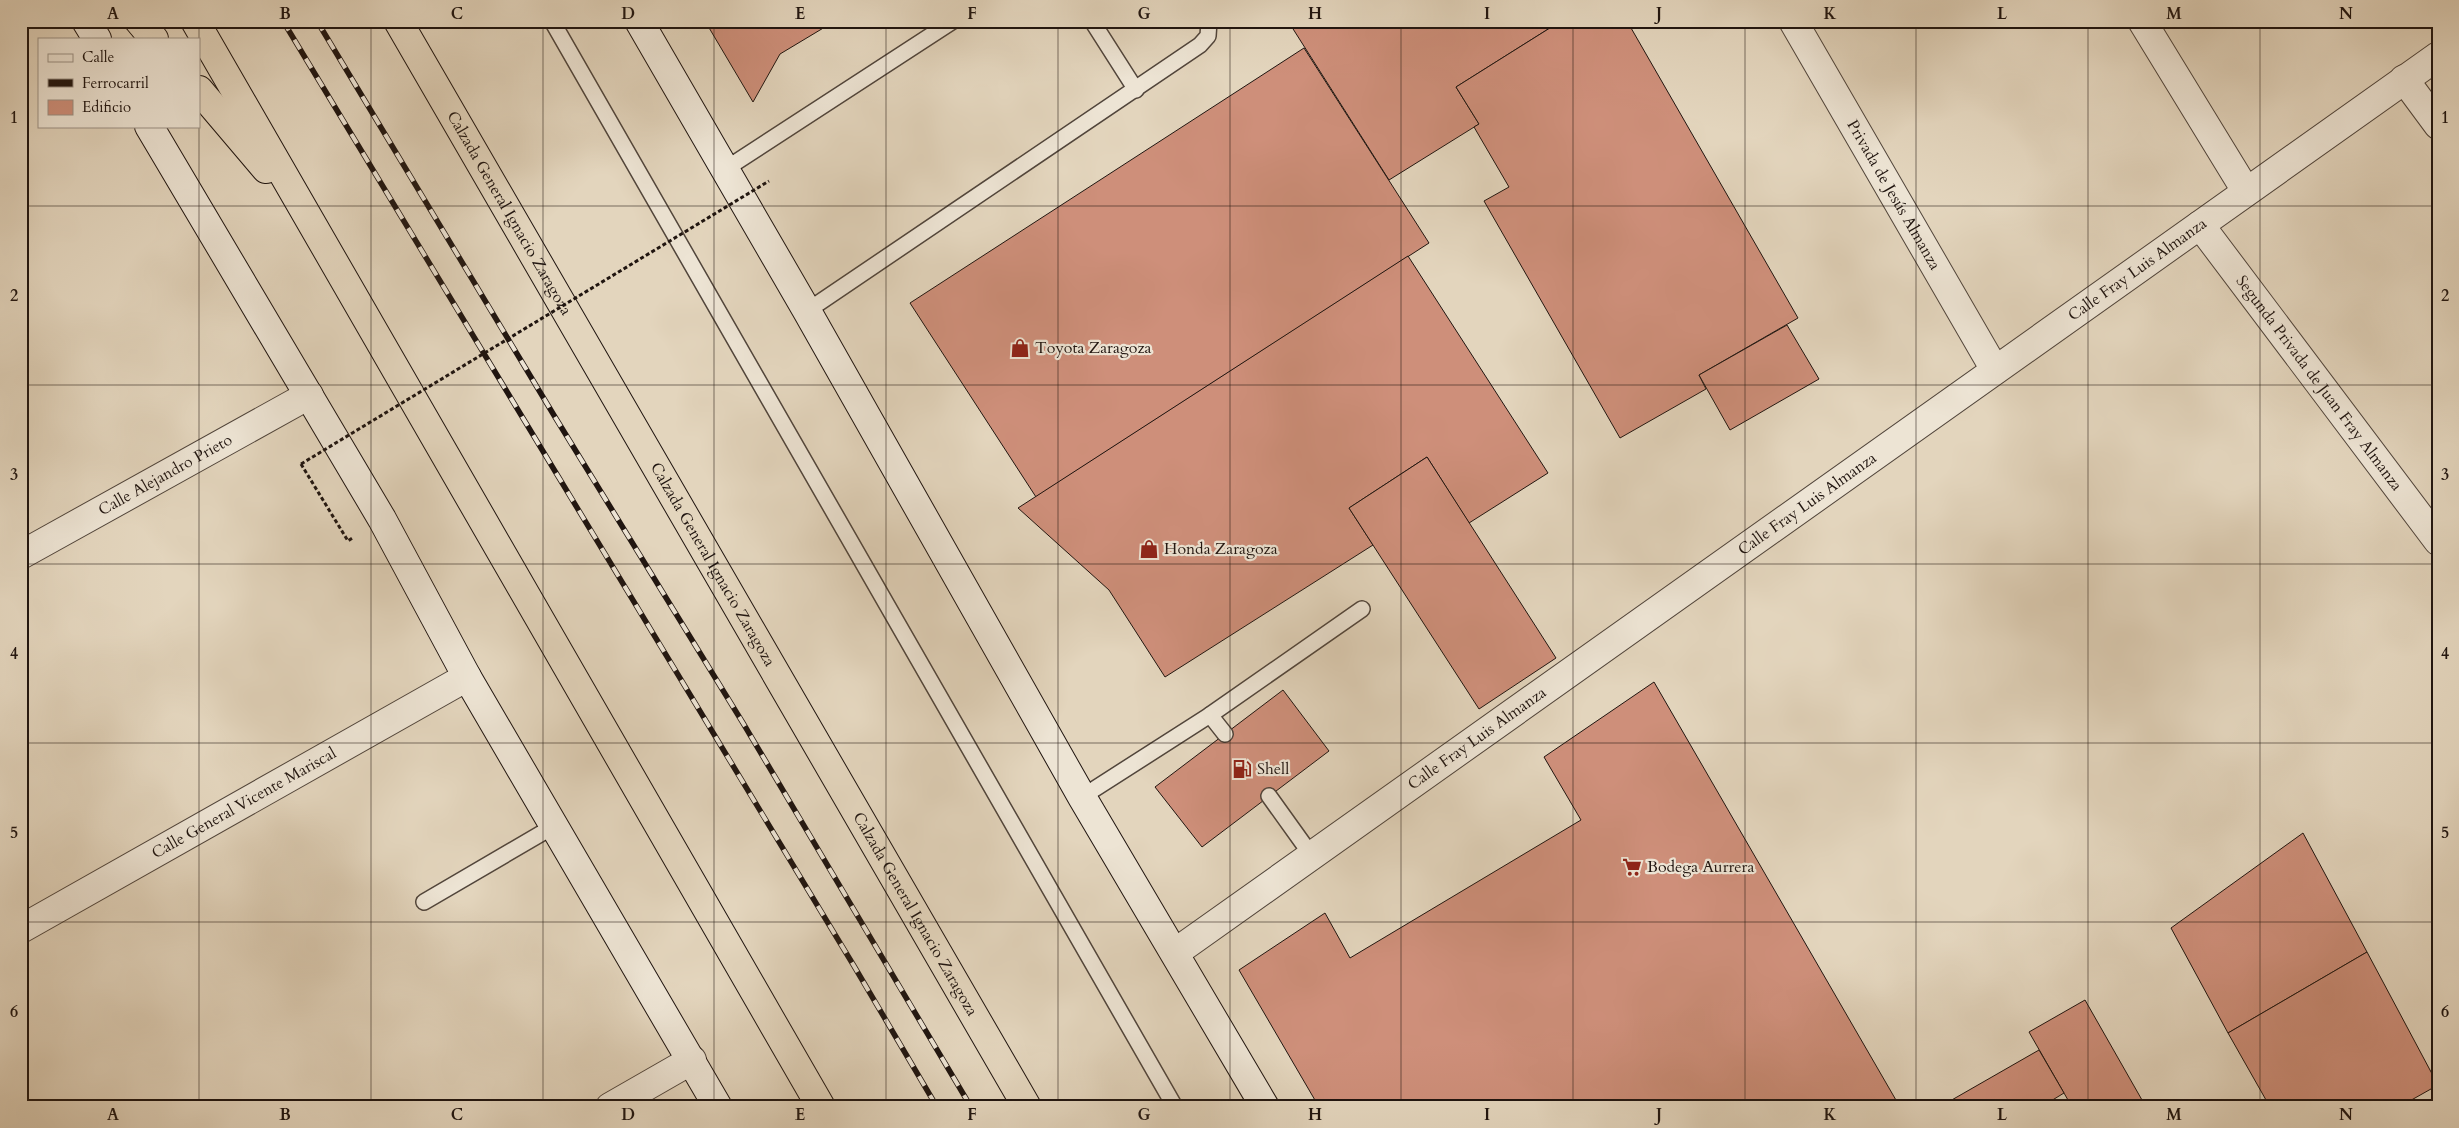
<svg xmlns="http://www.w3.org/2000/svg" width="2459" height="1128" font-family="Cardo,serif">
	<rect width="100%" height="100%" fill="#e3d5bd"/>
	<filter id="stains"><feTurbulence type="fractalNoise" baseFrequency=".004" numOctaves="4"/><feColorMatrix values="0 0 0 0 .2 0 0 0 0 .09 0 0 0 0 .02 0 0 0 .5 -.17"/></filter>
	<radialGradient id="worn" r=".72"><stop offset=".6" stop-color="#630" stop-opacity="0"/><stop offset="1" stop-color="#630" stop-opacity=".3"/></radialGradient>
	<g fill="#ce8f7a" stroke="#201510">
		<path d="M705 21H835L780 54 753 102Z"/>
		<path d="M1288 21H1561L1456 87 1479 124 1389 180Z"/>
		<path d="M1561 21H1627L1798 318 1699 375 1706 389 1620 438 1484 201 1509 187 1474 127 1479 124 1456 87Z"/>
		<path d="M1304 48 1429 243 1036 497 910 303Z"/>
		<path d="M1408 256 1548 473 1469 523 1427 457 1349 508 1373 545 1165 677 1109 590 1018 508Z"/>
		<path d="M1787 325 1819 379 1730 430 1699 375Z"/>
		<path d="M1427 457 1556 658 1479 709 1349 508Z"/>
		<path d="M1654 682 1900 1107H1319L1239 970 1325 913 1350 958 1581 820 1544 757Z"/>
		<path d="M1283 690 1329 751 1202 847 1155 787Z"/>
		<path d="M2303 833 2367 952 2228 1033 2171 928Z"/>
		<path d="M2367 952 2438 1085 2399 1107H2270L2228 1033Z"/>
		<path d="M2085 1000 2146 1107H2072L2029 1032Z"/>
		<path d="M2039 1050 2064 1093 2041 1107H1944L1943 1105Z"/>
	</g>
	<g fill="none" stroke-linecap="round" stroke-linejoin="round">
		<g stroke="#51453b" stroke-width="18">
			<g id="lane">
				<path d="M552 21 1175 1107"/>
				<path d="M1092 21 1136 90"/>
				<path d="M724 170 953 21"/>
				<path d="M807 311 1200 45 1208 36 1209 21"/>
				<path d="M1210 715 1362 609"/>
				<path d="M1269 796 1312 856"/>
				<path d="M1082 797 1210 715 1225 734"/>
				<path d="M424 902 554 826"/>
			</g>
		</g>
		<g stroke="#51453b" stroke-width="30">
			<g id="street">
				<path id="s1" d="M1793 21 1995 370"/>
				<path d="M2142 21 2246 191"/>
				<path d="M2404 79 2438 125"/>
				<path id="s2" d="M2200 225 2438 541"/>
				<path id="s3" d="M21 555 309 395"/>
				<path id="s4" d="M21 929 467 677"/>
				<path id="s5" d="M1176 952 2438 56"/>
				<path d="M610 1107 692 1060"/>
			</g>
		</g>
		<g stroke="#201510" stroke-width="30">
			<g id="secondary">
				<path d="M86 21 97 39"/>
				<path d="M639 21 807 311 1082 797 1265 1107"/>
				<path d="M149 126 382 519 467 677 718 1107"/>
			</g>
		</g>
		<g stroke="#201510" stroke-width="30">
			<g id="highway">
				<path d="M139 21 154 39"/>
				<path d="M195 21 821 1107"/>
				<path id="s6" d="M398 21 1027 1107"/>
				<path d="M199 90 266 169"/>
			</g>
		</g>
		<path stroke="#201510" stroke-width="3" stroke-dasharray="4 2.5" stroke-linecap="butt" d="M301 464 348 541 354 537"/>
		<use href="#lane" stroke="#ede4d4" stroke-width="15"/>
		<use href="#street" stroke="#ede4d4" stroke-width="28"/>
		<use href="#secondary" stroke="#ede4d4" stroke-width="28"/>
		<use href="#highway" stroke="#e3d5bd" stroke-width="28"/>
		<g stroke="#201510" stroke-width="5.5">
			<g id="rail">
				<path d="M283 21 854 966 937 1107"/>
				<path d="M317 21 555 417 743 723 971 1107"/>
			</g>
		</g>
		<use href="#rail" stroke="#ede4d4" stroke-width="4" stroke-dasharray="11" stroke-linecap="butt"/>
		<path stroke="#201510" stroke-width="3" stroke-dasharray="4 2.5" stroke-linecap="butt" d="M301 464 769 181"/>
	</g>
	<path fill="none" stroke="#201510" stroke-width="1" stroke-opacity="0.55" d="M199 21V1107M371 21V1107M543 21V1107M714 21V1107M886 21V1107M1058 21V1107M1230 21V1107M1401 21V1107M1573 21V1107M1745 21V1107M1916 21V1107M2088 21V1107M2260 21V1107M21 206H2438M21 385H2438M21 564H2438M21 743H2438M21 922H2438"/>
	<defs>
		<g id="shop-bare" transform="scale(1.5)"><path d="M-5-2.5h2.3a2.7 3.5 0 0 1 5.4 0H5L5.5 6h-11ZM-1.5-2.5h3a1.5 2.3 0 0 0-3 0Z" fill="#8f2418" stroke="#ede4d4" stroke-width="2.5" paint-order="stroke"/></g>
		<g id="fuel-bare" transform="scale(1.5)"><path d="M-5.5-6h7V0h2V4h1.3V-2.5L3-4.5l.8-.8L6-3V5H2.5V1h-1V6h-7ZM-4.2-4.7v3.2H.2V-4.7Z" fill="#8f2418" stroke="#ede4d4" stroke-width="2.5" paint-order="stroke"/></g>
		<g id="supermarket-bare" transform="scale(1.5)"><path d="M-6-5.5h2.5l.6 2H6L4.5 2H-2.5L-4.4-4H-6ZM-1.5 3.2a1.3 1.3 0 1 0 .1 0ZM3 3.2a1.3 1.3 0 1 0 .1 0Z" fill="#8f2418" stroke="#ede4d4" stroke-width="2.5" paint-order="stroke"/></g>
	</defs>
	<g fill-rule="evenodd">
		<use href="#shop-bare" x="1020" y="348"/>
		<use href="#shop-bare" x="1149" y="549"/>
		<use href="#fuel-bare" x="1242" y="769"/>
		<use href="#supermarket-bare" x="1632" y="867"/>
	</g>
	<g text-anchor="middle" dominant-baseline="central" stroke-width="4.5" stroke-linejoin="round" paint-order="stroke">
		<g font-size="16" fill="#201510" stroke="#ede4d4">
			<text stroke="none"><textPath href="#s1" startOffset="201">Privada de Jesús Almanza</textPath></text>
			<text stroke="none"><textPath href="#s6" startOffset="222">Calzada General Ignacio Zaragoza</textPath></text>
			<text stroke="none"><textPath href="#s5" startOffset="1179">Calle Fray Luis Almanza</textPath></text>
			<text stroke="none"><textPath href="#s2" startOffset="198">Segunda Privada de Juan Fray Almanza</textPath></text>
			<text stroke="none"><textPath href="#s3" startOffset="165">Calle Alejandro Prieto</textPath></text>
			<text stroke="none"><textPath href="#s5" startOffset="774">Calle Fray Luis Almanza</textPath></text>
			<text stroke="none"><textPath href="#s6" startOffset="628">Calzada General Ignacio Zaragoza</textPath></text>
			<text stroke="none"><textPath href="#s5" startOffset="369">Calle Fray Luis Almanza</textPath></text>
			<text stroke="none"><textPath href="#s4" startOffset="256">Calle General Vicente Mariscal</textPath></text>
			<text stroke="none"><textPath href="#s6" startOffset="1032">Calzada General Ignacio Zaragoza</textPath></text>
		</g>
		<g font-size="16" fill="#201510" stroke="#ede4d4" text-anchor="start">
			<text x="1035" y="348">Toyota Zaragoza</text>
			<text x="1164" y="549">Honda Zaragoza</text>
			<text x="1257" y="769">Shell</text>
			<text x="1647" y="867">Bodega Aurrera</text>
		</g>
	</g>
	<rect width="2459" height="1128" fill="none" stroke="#e3d5bd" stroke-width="55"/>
	<rect x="38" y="38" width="162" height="90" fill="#ede4d4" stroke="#9b9186"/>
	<rect x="48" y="54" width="25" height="8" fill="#ede4d4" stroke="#9b9186"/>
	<text x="82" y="62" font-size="15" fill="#201510">Calle</text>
	<rect x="48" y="79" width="25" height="8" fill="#201510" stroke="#9b9186"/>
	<text x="82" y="88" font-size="15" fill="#201510">Ferrocarril</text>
	<rect x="48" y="100" width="25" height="15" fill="#ce8f7a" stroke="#9b9186"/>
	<text x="82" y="112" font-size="15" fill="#201510">Edificio</text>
	<rect x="28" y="28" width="2404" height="1072" fill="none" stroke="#201510" stroke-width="2"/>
	<g font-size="16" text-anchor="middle" font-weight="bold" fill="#201510">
		<text x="113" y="19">A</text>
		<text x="285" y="19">B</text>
		<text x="457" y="19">C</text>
		<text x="628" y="19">D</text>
		<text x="800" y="19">E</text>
		<text x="972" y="19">F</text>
		<text x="1144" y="19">G</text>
		<text x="1315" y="19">H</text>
		<text x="1487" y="19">I</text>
		<text x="1659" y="19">J</text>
		<text x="1830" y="19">K</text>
		<text x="2002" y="19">L</text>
		<text x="2174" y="19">M</text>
		<text x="2346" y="19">N</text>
		<text x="14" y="123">1</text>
		<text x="2445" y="123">1</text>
		<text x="14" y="301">2</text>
		<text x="2445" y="301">2</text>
		<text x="14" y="480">3</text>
		<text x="2445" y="480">3</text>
		<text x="14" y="659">4</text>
		<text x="2445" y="659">4</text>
		<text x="14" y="838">5</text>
		<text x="2445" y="838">5</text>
		<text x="14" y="1017">6</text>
		<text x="2445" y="1017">6</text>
		<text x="113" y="1120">A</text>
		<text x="285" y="1120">B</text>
		<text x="457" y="1120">C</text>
		<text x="628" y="1120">D</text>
		<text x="800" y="1120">E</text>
		<text x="972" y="1120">F</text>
		<text x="1144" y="1120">G</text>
		<text x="1315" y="1120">H</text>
		<text x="1487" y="1120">I</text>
		<text x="1659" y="1120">J</text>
		<text x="1830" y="1120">K</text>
		<text x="2002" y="1120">L</text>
		<text x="2174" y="1120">M</text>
		<text x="2346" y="1120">N</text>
	</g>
	<rect width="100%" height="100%" filter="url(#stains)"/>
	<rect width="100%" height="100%" fill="url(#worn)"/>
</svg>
